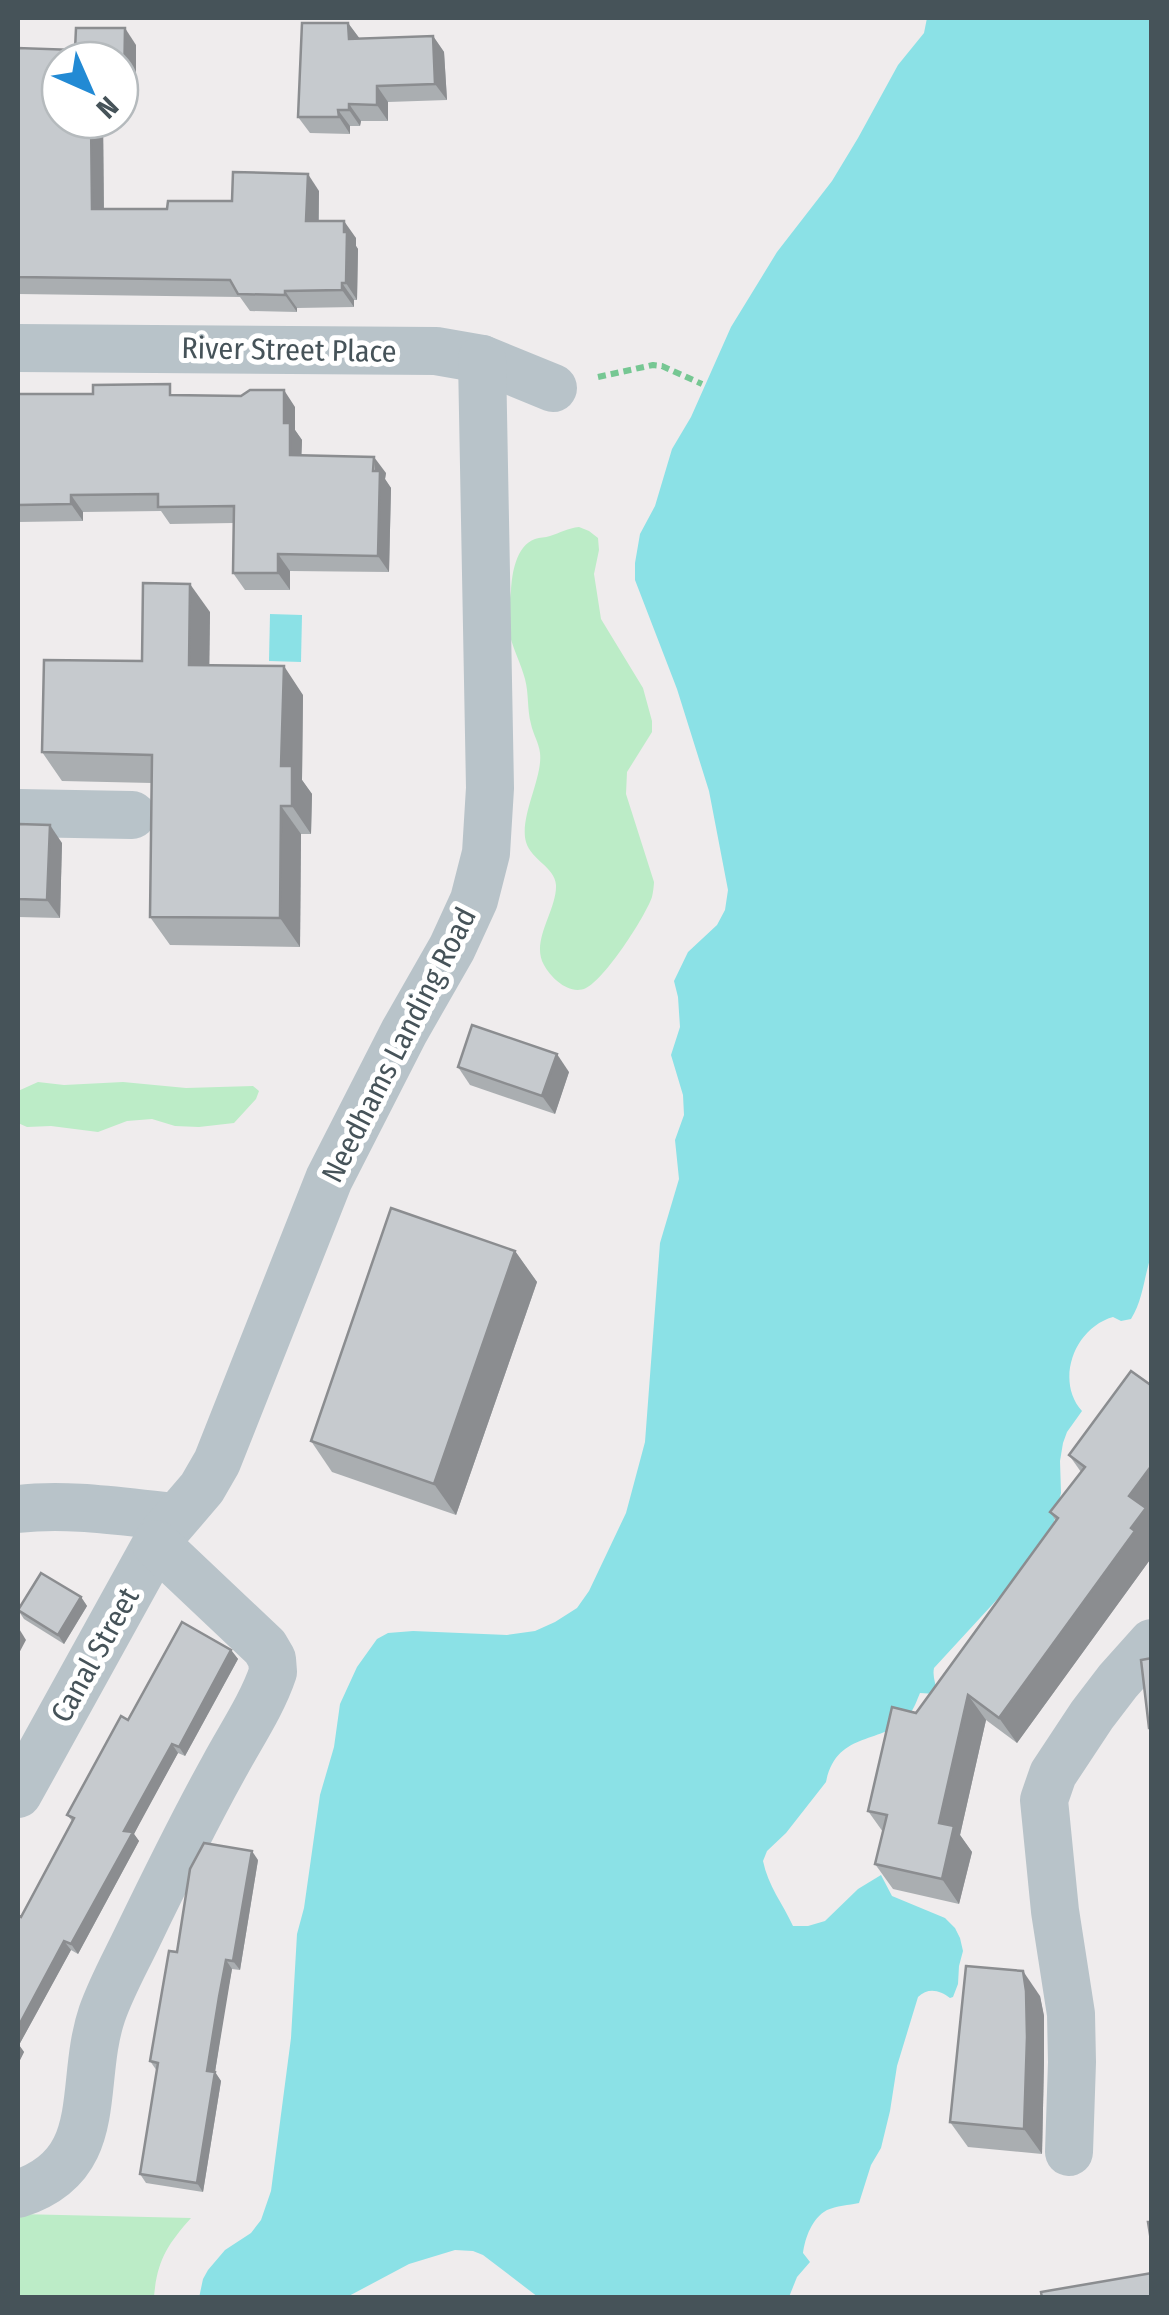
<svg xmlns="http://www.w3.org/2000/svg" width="1169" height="2315" font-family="'Fira Sans Condensed',sans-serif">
	<rect width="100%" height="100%" fill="#efeced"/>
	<g fill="#bcecc7">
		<path d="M579 527 589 531 598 538 599 550 594 574 601 619 643 688 652 721V732L627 772 626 794 654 882C654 885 653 893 652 897 645 917 605 979 586 988 570 996 551 978 544 965 530 941 557 910 556 885 555 867 531 860 526 842 519 817 543 778 540 753 539 743 533 734 531 724 527 709 529 694 525 679 521 664 514 651 510 636 507 622 509 605 511 591 512 573 516 546 535 539 540 537 545 538 550 536 560 533 568 528 579 527Z"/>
		<path d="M38 1082 64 1085 123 1082 186 1088 253 1086 259 1091 256 1099 234 1123 199 1127 175 1126 152 1119 127 1121 98 1132 51 1126 27 1127 18 1123V1091Z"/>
		<path d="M18 2214 191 2218C167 2245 157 2261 154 2297L18 2298Z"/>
	</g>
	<g fill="#8be1e6">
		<path d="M927 18H1151V1256C1144 1277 1143 1300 1131 1319L1121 1321 1113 1317C1074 1328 1055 1381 1082 1411L1067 1432 1063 1443 1060 1461 1061 1493 1054 1522 1003 1593 934 1668C932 1678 937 1684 936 1694L920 1693C917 1700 914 1709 909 1715 883 1746 837 1729 826 1782L786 1833 767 1851 763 1861C768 1886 783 1904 793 1926H808L825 1921 858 1889 881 1875 892 1896 945 1918 955 1928 960 1938 963 1951 959 1966 958 1984 953 1997 950 1998C940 1990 928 1987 918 1997L897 2066 890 2111 881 2148 871 2165 859 2203C849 2205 836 2206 827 2210 812 2218 805 2238 803 2253L810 2262 797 2277 789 2297H538L483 2255 473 2251 455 2250 409 2264 347 2297 199 2298 203 2279 208 2270 225 2250 251 2233 261 2220 271 2191 291 2038 297 1934 304 1908 320 1795 334 1747 340 1704 357 1667 377 1639 388 1633 413 1631 507 1635 535 1631 555 1622 577 1608 589 1591 626 1513 645 1442 660 1243 679 1179 675 1140 684 1115 683 1095 671 1055 680 1027 678 997 674 981 688 952 717 925 725 910 728 890 709 791 677 689 635 580V563L640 534 655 506 672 449 691 417 731 327 777 252 832 181 858 138 898 65 924 33Z"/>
		<path d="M270 614 302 615 301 662 269 661Z"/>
	</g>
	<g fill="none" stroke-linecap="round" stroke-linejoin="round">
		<path stroke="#76c793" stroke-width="6" stroke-dasharray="8 5" stroke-linecap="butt" d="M598 377 653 365 662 366 702 384"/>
		<g stroke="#b8c3c9" stroke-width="48">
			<path d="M18 348 436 351 482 359 553 388"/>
			<path d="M18 813 132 815"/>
			<path d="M18 1509C70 1503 123 1512 175 1517"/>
			<path d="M18 1794 160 1537 202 1488 217 1462 329 1179 404 1032 452 948 474 900 486 853 490 788 482 359"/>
			<path d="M1069 2152 1072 2062 1071 2014 1055 1911 1044 1800 1053 1774 1092 1715 1118 1681 1152 1643"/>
			<path d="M18 2194C108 2165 78 2085 102 2014 111 1988 125 1963 137 1938 165 1880 193 1823 224 1767 240 1737 262 1705 273 1672L272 1659 265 1647 156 1544"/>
		</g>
	</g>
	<g fill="#aaaeb1">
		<path d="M348 23 359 38 433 36 444 52 447 100 388 102V121H361L360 126H350V134L310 133 298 117Z"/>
		<path d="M136 45V106H120V60L60 120H103L104 209H167L319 191V221L356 238V246L358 249 357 300H354V307L297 308V312L250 311 240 297 18 294V48L75 50Z"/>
		<path d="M18 394 178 395 295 407V430L302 440 301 455 386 473 385 479 391 488 389 572 290 571V590H245L233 573 234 523 170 524 161 511 83 512V521L18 522Z"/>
		<path d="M210 612 209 666 303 695 302 780 312 794 311 834H301L300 947 170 945 150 917 152 783 62 781 42 752 142 661Z"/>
		<path d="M18 824 62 843 60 918 18 917Z"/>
		<path d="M458 1067 569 1072 555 1114 470 1085Z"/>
		<path d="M515 1251 537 1282 456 1515 332 1472 311 1441Z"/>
		<path d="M1069 1455 1151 1515 1152 1550 1150 1552 1152 1557 1017 1743 986 1720 960 1835 972 1852 959 1904 893 1889 875 1864 883 1832 868 1811 916 1713 1056 1521 1050 1512 1081 1472Z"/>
		<path d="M81 1597 87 1606 64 1644 24 1619 18 1610Z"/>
		<path d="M231 1650 238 1659 185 1756 178 1753 142 1818 134 1834 139 1841 78 1954 71 1950 35 2016 19 2045 24 2052 18 2064 21 1917 73 1822 67 1815 128 1720Z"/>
		<path d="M258 1860 240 1970 232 1969 225 2006 215 2072 221 2081 203 2192 146 2183 140 2174 157 2071 150 2061 177 1952Z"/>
		<path d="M1040 1996 1044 2016V2062L1042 2154 968 2147 950 2122Z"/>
	</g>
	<g fill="#8b8d90">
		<path d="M348 23 360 39H349Z"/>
		<path d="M125 28 136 45V106L124 89Z"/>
		<path d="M433 36 444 52 447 100 435 84Z"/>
		<path d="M377 86 388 102V121L377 105Z"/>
		<path d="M349 104 361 121 360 126 349 110Z"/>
		<path d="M338 110 350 126V134L339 117Z"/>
		<path d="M91 120H103L104 226 92 209Z"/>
		<path d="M308 174 319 191 318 238 306 221Z"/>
		<path d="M344 221 356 238V246L358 249 357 300 346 283Z"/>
		<path d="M342 283 354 300V307L342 290Z"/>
		<path d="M285 291 297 308V312L285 295Z"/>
		<path d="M284 390 295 407V430L302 440 301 472 290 455 284 423Z"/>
		<path d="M374 457 386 473 385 479 391 488 389 572 378 556Z"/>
		<path d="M71 495 83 512V521L71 504Z"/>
		<path d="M278 554 290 571V590L278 573Z"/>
		<path d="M190 584 210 612 209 694 189 665Z"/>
		<path d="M284 666 303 695 302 780 312 794 311 834 292 806 281 766Z"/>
		<path d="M281 806 301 834 300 947 280 918Z"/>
		<path d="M50 825 62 843 60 918 47 900Z"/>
		<path d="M557 1054 569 1072 555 1114 542 1096Z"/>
		<path d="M515 1251 537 1282 456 1515 434 1484Z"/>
		<path d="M1152 1465V1550L1150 1552 1152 1557 1017 1743 999 1718 1129 1496Z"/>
		<path d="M81 1597 87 1606 64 1644 58 1635Z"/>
		<path d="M18 1627 26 1640 18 1655Z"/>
		<path d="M231 1650 238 1659 185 1756 179 1747Z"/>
		<path d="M968 1695 986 1720 960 1835 972 1852 959 1904 942 1879 939 1823Z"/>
		<path d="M172 1744 178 1753 134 1834 139 1841 78 1954 71 1944 124 1831Z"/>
		<path d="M252 1851 258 1860 240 1970 233 1961Z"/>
		<path d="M64 1941 71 1950 19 2045 24 2052 18 2064V2027Z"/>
		<path d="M226 1960 232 1969 215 2072 221 2081 203 2192 197 2183 207 2071Z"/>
		<path d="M1023 1971 1040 1996 1044 2016V2062L1042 2154 1024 2129Z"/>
	</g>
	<g fill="#c6cace" stroke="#8b8d90" stroke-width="2.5">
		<path d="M302 23H348L349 39 433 36 435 84 377 86V105L349 104V110H338L339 117H298Z"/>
		<path d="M76 28H125L124 89H120V60H60V120H91L92 209H167L168 201H232L233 172 308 174 306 221H344V232H347L346 283H342V290L285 291V295L238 294 230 280 18 277V48L75 50Z"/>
		<path d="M170 384V395L241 396 250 390H284V423H290V455L374 457 373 471H380L378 556 278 554V573H233L234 506 158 507V494L71 495V504L18 505V394H93V385Z"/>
		<path d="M143 583 190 584 189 665 284 666 281 766H292V806H281L280 918 150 917 152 755 42 752 44 660 142 661Z"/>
		<path d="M18 824 50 825 47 900 18 899Z"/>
		<path d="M472 1025 557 1054 542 1096 458 1067Z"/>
		<path d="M391 1208 515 1251 434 1484 311 1441Z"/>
		<path d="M1131 1371 1152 1386V1465L1129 1496 1146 1508 1131 1528 1135 1531 999 1718 968 1695 939 1823 954 1826 942 1879 875 1864 887 1815 868 1811 892 1707 916 1713 1058 1518 1050 1512 1085 1467 1069 1455Z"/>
		<path d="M41 1573 81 1597 58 1635 18 1610Z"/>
		<path d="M182 1622 231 1650 179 1747 172 1744 136 1809 124 1831 133 1832 71 1944 64 1941 18 2027V1915L21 1917 74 1818 67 1815 121 1716 128 1720Z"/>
		<path d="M1152 1658V1728H1149L1141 1660Z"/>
		<path d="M204 1843 252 1851 233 1961 226 1960 219 1997 207 2071 215 2072 197 2183 140 2174 158 2063 150 2061 169 1951 177 1952 190 1869Z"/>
		<path d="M966 1966 1023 1971 1026 1991 1027 2037 1024 2129 950 2122Z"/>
		<path d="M1148 2222H1152V2247Z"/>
		<path d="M1152 2273V2298H1042L1041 2292Z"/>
	</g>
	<g text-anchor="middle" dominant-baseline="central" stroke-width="10" stroke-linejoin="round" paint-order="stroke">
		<g font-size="30" fill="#465359" stroke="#fff">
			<text transform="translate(289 350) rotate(1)">River Street Place</text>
			<text transform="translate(399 1045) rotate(-63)">Needhams Landing Road</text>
			<text transform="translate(95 1655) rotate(-61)">Canal Street</text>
		</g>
	</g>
	<rect width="1169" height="2315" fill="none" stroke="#465359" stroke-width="40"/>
	<g transform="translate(90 90) rotate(135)"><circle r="48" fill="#ffffff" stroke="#b5babd" stroke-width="2.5"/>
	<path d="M0-8L18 38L0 25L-18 38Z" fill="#228ad4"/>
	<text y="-15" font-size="28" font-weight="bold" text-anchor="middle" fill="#465359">N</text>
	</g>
</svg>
